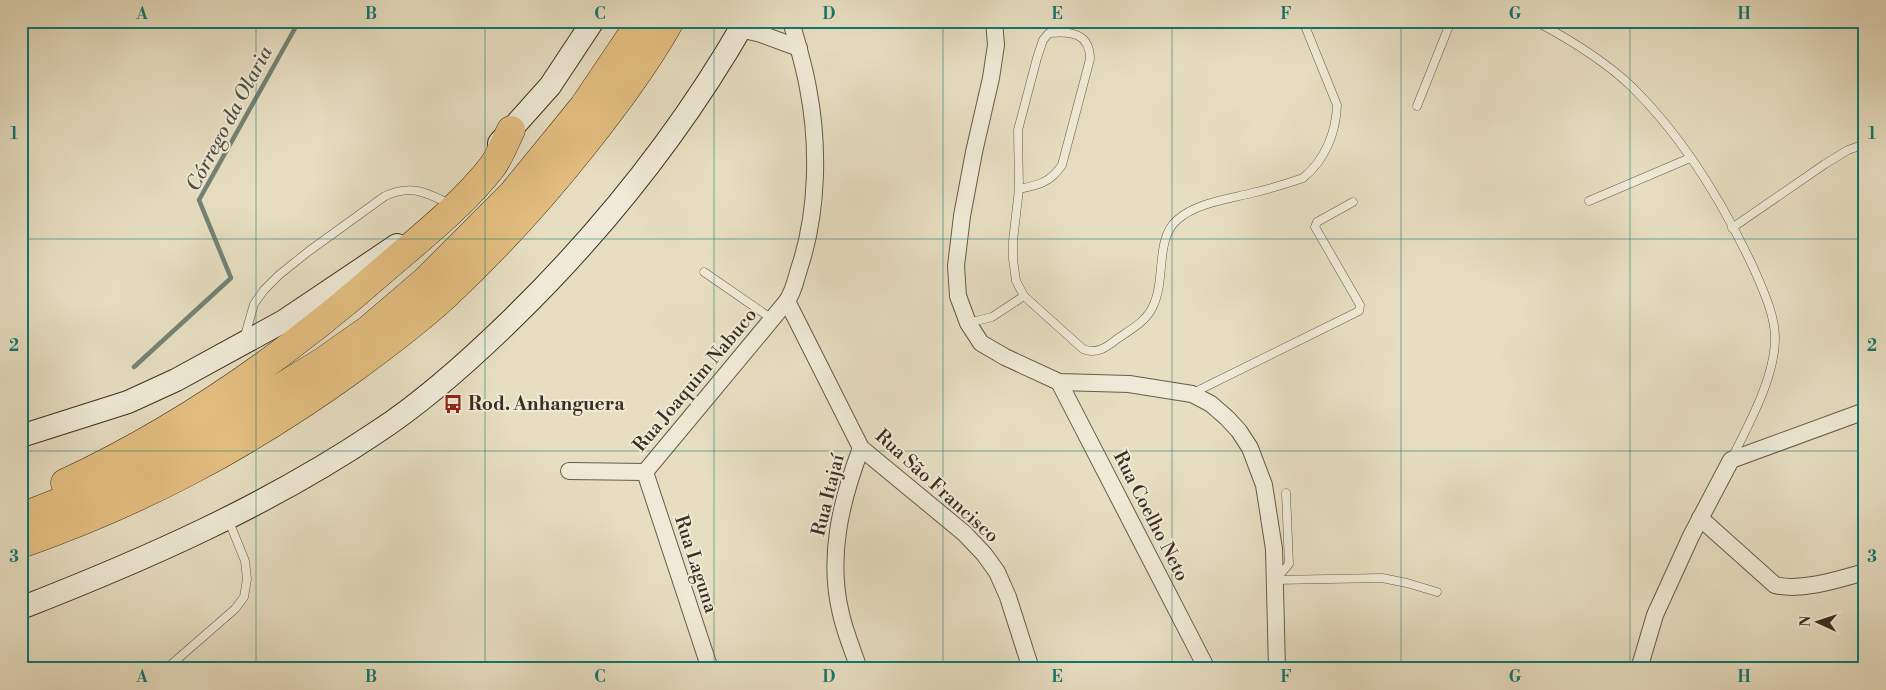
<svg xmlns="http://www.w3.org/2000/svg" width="1886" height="690" font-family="'Libre Bodoni',serif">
	<rect width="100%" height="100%" fill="#e7dec1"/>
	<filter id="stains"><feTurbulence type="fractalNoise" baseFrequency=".004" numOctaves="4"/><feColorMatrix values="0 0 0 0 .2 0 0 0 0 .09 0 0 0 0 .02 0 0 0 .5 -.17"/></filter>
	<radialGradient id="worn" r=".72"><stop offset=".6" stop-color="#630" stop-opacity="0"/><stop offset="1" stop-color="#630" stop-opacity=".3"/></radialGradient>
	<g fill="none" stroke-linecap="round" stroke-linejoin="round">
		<path stroke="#738376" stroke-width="4.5" d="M134 367 231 278 199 200 299 21"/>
		<g stroke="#675a4a" stroke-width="9">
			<g id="lane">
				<path d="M1535 21C1569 39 1604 60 1632 87 1683 137 1724 205 1754 269 1763 290 1775 315 1775 338 1775 377 1749 424 1732 458"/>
				<path d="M1417 106 1451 21"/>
				<path d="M1019 189C1038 185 1050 183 1062 165L1090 59C1090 33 1071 31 1049 33L1043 40 1037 58 1018 130 1019 189 1013 241V259L1016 281 1024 296 1083 349C1096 355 1107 347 1117 339 1130 330 1147 321 1153 306 1166 280 1155 239 1177 220 1196 203 1228 199 1252 193 1269 189 1286 184 1303 178 1325 160 1336 133 1337 105L1303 21"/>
				<path d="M1589 201 1690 158"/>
				<path d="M1732 228 1825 164 1848 150 1865 144"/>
				<path d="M704 272 772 319"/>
				<path d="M968 323 992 317 1024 296"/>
				<path d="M244 339 254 304 264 290 279 275 309 251 385 196C410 185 423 191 446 202"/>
				<path d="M1193 393 1359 311 1360 305 1315 227 1317 222 1353 202"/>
				<path d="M1277 578 1289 564 1286 493"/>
				<path d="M1275 580 1382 578 1407 583 1437 592"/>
				<path d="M166 669 235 609 244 597 247 579 245 561 228 519"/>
			</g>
		</g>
		<g stroke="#675a4a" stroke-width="18">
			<g id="street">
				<path d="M791 21C797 43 804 65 808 88 819 144 818 211 800 266 796 278 794 291 787 301L861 448 964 533 984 554 997 572 1008 597 1031 669"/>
				<path d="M994 21 996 45 991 78 974 152 962 216 956 266 958 296 968 323 981 343 1005 357 1059 382 1129 384 1192 394 1211 404 1227 418 1239 431 1250 448 1264 485 1274 549 1277 669"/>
				<path d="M740 29 761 34 799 48"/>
				<path d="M1059 382 1207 669"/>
				<path d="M569 471 645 472 787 301"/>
				<path d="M645 472 710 669"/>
				<path d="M1700 518 1775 585C1801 592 1840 579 1865 572"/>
				<path d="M859 669C853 651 845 632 841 614 827 557 841 501 861 448"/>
				<path d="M1639 669 1655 615 1691 536 1731 460 1865 411"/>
			</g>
		</g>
		<g stroke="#3c2e23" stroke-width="24">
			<g id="secondary">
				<path d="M499 143 550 86 593 21"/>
				<path d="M21 436 128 402 176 380 284 321 397 245"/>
				<path d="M21 608C144 560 267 506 377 432 426 400 471 359 513 318 603 230 682 131 745 21"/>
			</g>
		</g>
		<g stroke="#3c2e23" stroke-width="29">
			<g id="highway">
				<path d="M65 483C183 428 291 352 388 266 423 236 463 204 492 167 500 156 505 142 511 130"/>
				<path d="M21 517 108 483 215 428 322 362 369 329 425 281 512 194 583 107 641 21"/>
				<path d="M21 544C141 502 246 446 349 372 382 348 416 323 446 295 495 249 540 200 582 147 614 107 645 66 670 21"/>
			</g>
		</g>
		<use href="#lane" stroke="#efead7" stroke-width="8"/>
		<use href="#street" stroke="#efead7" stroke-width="16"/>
		<use href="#secondary" stroke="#efead7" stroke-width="22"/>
		<use href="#highway" stroke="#e4bf80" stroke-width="28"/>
	</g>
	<path fill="none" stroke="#0f766e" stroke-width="1" stroke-opacity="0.55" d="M256 21V669M485 21V669M714 21V669M943 21V669M1172 21V669M1401 21V669M1630 21V669M21 239H1865M21 451H1865"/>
	<defs>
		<g id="bus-bare" transform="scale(1.5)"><path d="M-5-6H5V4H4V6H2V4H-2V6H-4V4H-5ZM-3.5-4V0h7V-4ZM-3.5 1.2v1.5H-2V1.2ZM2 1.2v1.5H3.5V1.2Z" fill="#8f2418" stroke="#efead7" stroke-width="2.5" paint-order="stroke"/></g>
	</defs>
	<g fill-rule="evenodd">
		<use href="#bus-bare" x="453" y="404"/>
	</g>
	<g text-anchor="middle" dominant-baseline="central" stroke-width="4" stroke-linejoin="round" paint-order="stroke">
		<g font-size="19" fill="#3c2e23" stroke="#efead7">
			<text transform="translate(695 380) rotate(-50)">Rua Joaquim Nabuco</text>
			<text transform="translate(937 486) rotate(42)">Rua São Francisco</text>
			<text transform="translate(828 495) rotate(-76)">Rua Itajaí</text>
			<text transform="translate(1151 516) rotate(63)">Rua Coelho Neto</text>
			<text transform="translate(696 564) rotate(72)">Rua Laguna</text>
		</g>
		<g font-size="19" font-weight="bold" fill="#3c2e23" stroke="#efead7" text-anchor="start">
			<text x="468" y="404">Rod. Anhanguera</text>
		</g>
		<g font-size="20" font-style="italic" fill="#535246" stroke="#efead7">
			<text transform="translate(230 119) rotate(-62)">Córrego da Olaria</text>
		</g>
	</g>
	<rect width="1886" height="690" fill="none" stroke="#e7dec1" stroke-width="55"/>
	<g transform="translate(1818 622) rotate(273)" stroke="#efead7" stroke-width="4" paint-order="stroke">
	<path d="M0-4L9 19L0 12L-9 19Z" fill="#3c2e23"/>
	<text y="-8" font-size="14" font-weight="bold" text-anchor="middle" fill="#3c2e23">N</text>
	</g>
	<rect x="28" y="28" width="1830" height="634" fill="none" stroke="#0f766e" stroke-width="2"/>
	<g font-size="16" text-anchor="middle" font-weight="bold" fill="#0f766e">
		<text x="142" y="19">A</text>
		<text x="371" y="19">B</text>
		<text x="600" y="19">C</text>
		<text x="829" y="19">D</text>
		<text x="1057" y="19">E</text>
		<text x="1286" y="19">F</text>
		<text x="1515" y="19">G</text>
		<text x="1744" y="19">H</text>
		<text x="14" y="139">1</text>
		<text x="1872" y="139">1</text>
		<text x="14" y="351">2</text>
		<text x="1872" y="351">2</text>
		<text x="14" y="562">3</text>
		<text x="1872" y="562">3</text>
		<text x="142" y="682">A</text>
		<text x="371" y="682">B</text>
		<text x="600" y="682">C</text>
		<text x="829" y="682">D</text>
		<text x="1057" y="682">E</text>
		<text x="1286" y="682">F</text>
		<text x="1515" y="682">G</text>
		<text x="1744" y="682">H</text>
	</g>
	<rect width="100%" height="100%" filter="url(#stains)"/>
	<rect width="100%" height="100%" fill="url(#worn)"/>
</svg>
